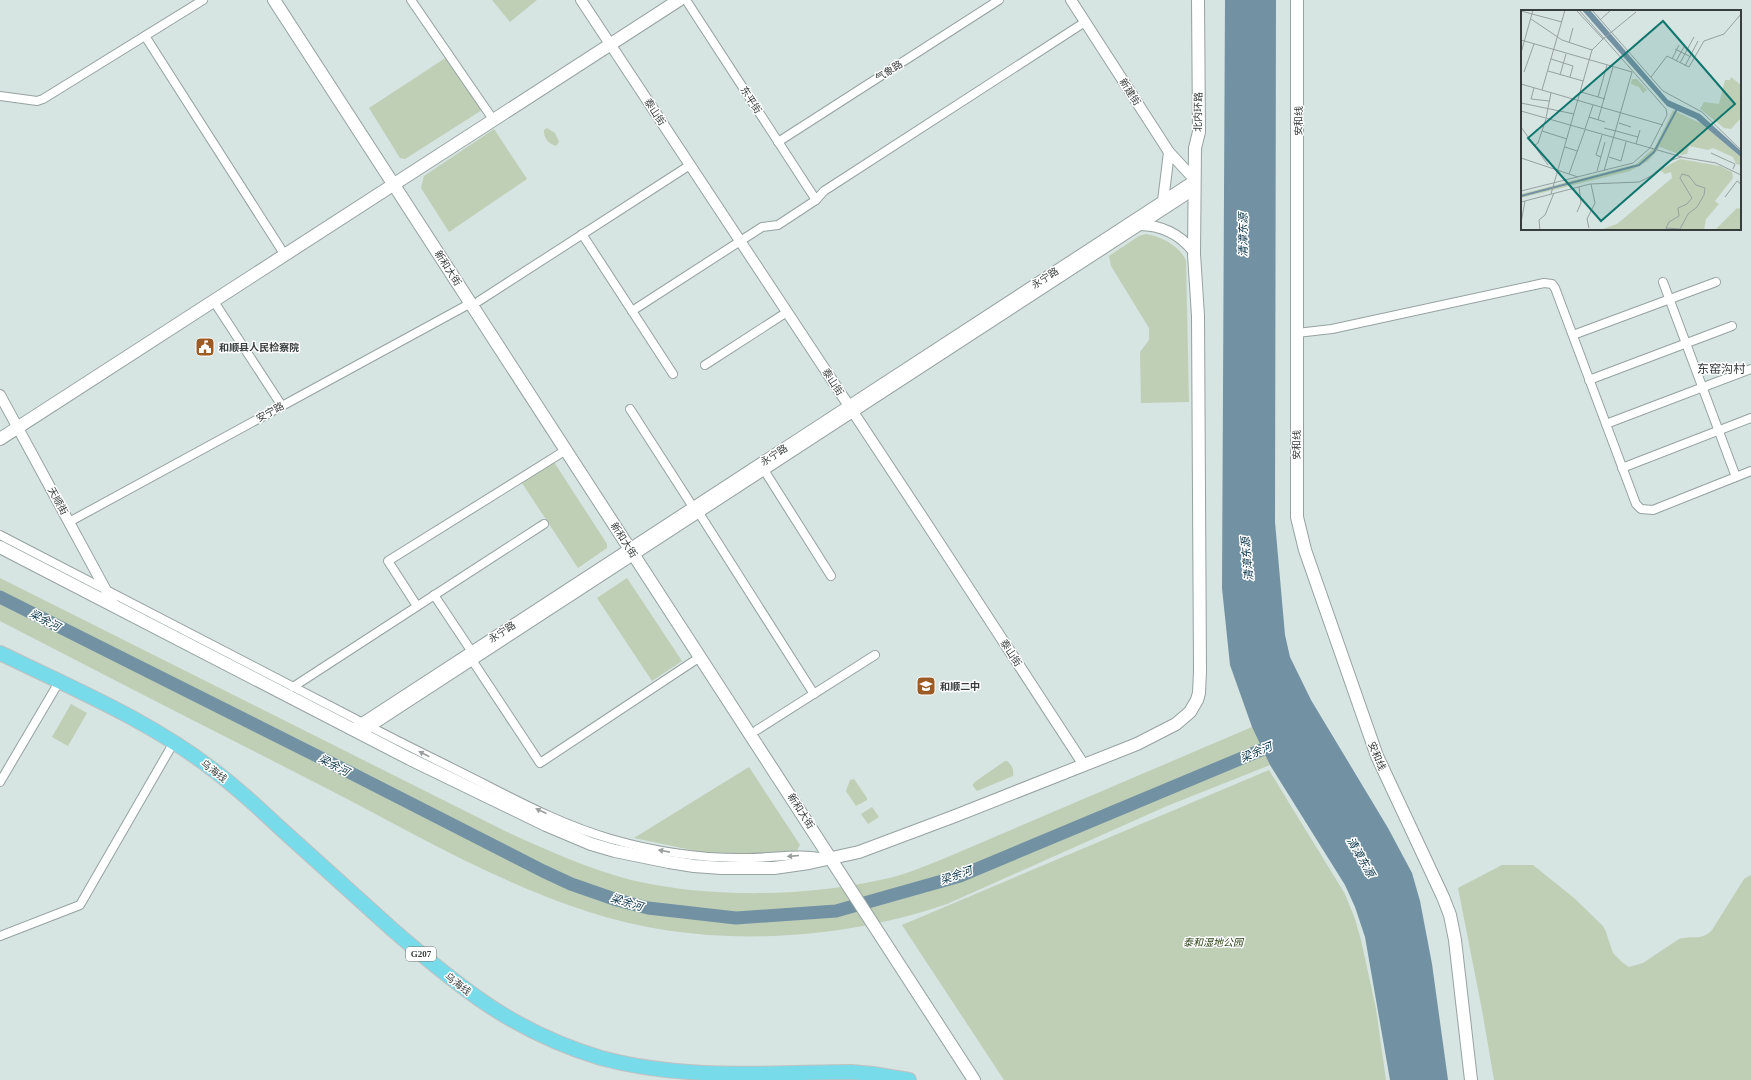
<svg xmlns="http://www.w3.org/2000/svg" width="1751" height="1080" font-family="'Times New Roman','Noto Sans SC',serif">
	<rect width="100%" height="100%" fill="#d6e4e2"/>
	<g fill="#bfcfb5">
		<path d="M492 0H537L510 22Z"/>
		<path d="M447 57 482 110 405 159 400 158 369 108Z"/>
		<path d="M547 128 555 133 559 142 556 146C549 144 543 138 544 130Z"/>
		<path d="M494 129 527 179 449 232 421 188 424 176Z"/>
		<path d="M1146 234C1161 236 1181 247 1186 261L1189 402 1141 403 1140 352 1149 340V328L1111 266 1109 256 1139 236Z"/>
		<path d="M554 462 607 544V548L578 568 522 483Z"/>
		<path d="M0 578 507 832C547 850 589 869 631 880 706 898 805 897 880 880 902 876 923 867 943 859L1252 727 1270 765 1167 806 947 904C836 942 701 949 589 912 496 882 411 832 324 787 216 732 108 677 0 621Z"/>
		<path d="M627 578 682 661 652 681 597 598Z"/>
		<path d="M71 704 87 713 68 746 52 737Z"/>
		<path d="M1005 761H1007C1012 765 1014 770 1013 776L977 791 973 786V784L976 781Z"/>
		<path d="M749 767 800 845 796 852 745 854 701 852 634 838Z"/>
		<path d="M1269 770 1345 894 1355 919 1361 940 1376 1009 1386 1080H1004L902 925Z"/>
		<path d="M854 779 867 798V800L856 806 846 791 850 780Z"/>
		<path d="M872 807 879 817 868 824 861 814Z"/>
		<path d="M1502 865H1533L1574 898 1603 926 1606 932 1613 953 1623 963 1629 967 1643 963 1679 939C1692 935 1702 941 1712 930L1744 879 1751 875V1080H1494L1482 1010 1458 888Z"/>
	</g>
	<path fill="#7291a3" d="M1225 0H1276L1275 522 1285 635 1290 657 1311 700 1388 828 1412 873 1420 901 1432 964 1448 1080H1390L1365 937 1355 907 1345 885 1270 765 1252 727 1230 665 1222 588Z"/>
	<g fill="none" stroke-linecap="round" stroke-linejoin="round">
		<path stroke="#7291a3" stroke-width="13" d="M0 597 343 769 543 871 571 884 617 900 648 908 736 918 836 911 960 876 1278 743"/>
		<g stroke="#95a2a0" stroke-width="10">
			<g id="minor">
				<path d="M411 0 490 115"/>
				<path d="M686 0 816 200"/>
				<path d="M145 36 281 249"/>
				<path d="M0 96 37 101 43 99 203 0"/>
				<path d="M778 142 999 0"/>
				<path d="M582 234 673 374"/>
				<path d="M1663 282 1736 477"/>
				<path d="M213 300 282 406"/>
				<path d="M479 301 690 165"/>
				<path d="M632 311 762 227 778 225 816 200 824 191 1085 22"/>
				<path d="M1297 333 1332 329 1544 283 1552 284 1555 288 1636 504 1641 509 1653 510 1751 471"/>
				<path d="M1573 335 1716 282"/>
				<path d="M705 365 787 312"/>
				<path d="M1589 380 1732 326"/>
				<path d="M630 409 693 507"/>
				<path d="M1606 424 1751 369"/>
				<path d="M1622 468 1751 418"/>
				<path d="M764 470 831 576"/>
				<path d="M699 513 814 694"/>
				<path d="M69 522 471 303"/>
				<path d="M0 535C122 598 244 661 365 724 407 746 449 766 490 787 529 807 569 827 611 839 653 851 696 858 740 858 768 859 798 852 825 858"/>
				<path d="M434 595 472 652"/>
				<path d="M417 606 388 561 566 450"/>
				<path d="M472 660 540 763 700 657"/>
				<path d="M293 687 544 524"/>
				<path d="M757 730 875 655"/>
				<path d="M0 782 59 682"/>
				<path d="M0 936 80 905 174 742"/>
			</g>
		</g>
		<g stroke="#95a2a0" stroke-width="12">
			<g id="tertiary">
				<path d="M581 0 925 521 1084 765"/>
				<path d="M1163 201 1169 152"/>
				<path d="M1139 225C1160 225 1180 234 1194 252"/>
				<path d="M0 395 115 607"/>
				<path d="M353 729 1195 180 1169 152 1071 0"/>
				<path d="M360 733 1195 189"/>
			</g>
		</g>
		<g stroke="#95a2a0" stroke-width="14">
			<g id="secondary">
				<path d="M274 0 974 1080"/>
				<path d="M1297 0V517L1305 550 1377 756 1443 897 1450 915 1455 940 1471 1080"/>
				<path d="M0 439 679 0"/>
				<path d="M0 547 410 759 546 825 591 844 615 851 669 862 694 866 722 868H774L809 863 859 852 955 816 1137 744 1176 724 1190 712 1197 700 1199 693 1200 671 1198 316 1194 254 1195 148 1199 132 1198 0"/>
			</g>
		</g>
		<g stroke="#bfc1c1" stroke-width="16">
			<path id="trunk" d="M0 653C74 689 151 721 216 772 238 789 259 808 279 827 317 861 355 896 393 930 460 988 514 1032 601 1058 683 1080 767 1073 851 1072L873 1074 909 1080"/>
		</g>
		<use href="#minor" stroke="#fff" stroke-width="8"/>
		<use href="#tertiary" stroke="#fff" stroke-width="10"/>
		<use href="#secondary" stroke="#fff" stroke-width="12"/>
		<use href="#trunk" stroke="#78dbea" stroke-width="14"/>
	</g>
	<defs><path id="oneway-solid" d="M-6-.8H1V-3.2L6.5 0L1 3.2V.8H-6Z"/></defs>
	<g fill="#9b9e9e">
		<use href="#oneway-solid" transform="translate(424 754) rotate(-153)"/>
		<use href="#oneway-solid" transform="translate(541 811) rotate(-156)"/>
		<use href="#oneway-solid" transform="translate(664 851) rotate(-169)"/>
		<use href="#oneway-solid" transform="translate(793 856) rotate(175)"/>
	</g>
	<defs>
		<g id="civic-square" transform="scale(1)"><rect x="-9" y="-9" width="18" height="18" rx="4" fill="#9c5b25" stroke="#fff"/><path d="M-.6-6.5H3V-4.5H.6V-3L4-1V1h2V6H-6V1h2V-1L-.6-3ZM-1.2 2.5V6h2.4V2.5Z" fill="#fff"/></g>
		<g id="school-square" transform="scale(1)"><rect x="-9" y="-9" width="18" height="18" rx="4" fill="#9c5b25" stroke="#fff"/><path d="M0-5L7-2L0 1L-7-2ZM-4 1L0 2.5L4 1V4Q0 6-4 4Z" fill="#fff"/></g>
	</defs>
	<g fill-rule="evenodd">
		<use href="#civic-square" x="205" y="347"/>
		<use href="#school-square" x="926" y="686"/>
	</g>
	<g text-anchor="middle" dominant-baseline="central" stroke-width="3" stroke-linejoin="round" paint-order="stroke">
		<rect fill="#fff" stroke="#737776" stroke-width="1" x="406" y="947" width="30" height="14" rx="3"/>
		<g font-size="9" font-weight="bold" fill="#373d3c">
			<text x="421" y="954">G207</text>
		</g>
		<g font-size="10" fill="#373d3c" stroke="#fff">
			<text transform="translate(889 71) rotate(-33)">气象路</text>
			<text transform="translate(1130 92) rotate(57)">新建街</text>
			<text transform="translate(751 100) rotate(57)">东平街</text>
			<text transform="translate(655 112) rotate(57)">泰山街</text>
			<text transform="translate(1198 112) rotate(-89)">北内环路</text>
			<text transform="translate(1298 121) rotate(-90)">安和线</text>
			<text transform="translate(448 268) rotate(57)">新和大街</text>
			<text transform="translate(1045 278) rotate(-33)">永宁路</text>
			<text transform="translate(833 382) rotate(57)">泰山街</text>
			<text transform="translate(270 412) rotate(-28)">安宁路</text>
			<text transform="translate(1296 445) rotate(-90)">安和线</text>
			<text transform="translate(774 455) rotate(-33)">永宁路</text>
			<text transform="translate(58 501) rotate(61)">天顺街</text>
			<text transform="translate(624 540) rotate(57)">新和大街</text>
			<text transform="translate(502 632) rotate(-33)">永宁路</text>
			<text transform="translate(1011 653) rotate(57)">泰山街</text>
			<text transform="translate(1377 756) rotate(67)">安和线</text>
			<text transform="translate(214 771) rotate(38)">乌海线</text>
			<text transform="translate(801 811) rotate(57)">新和大街</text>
			<text transform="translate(458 984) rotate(38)">乌海线</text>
		</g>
		<g font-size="10" font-weight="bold" fill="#373d3c" stroke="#fff" text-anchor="start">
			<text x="219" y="347">和顺县人民检察院</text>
			<text x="940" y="686">和顺二中</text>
		</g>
		<g font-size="10" font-style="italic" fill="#2b4317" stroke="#fff">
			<text x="1213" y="942">泰和湿地公园</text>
		</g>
		<g font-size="11" font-style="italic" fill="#053247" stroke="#fff">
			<text transform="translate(1243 235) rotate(-90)">清漳东源</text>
			<text transform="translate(1247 559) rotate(-95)">清漳东源</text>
			<text transform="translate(45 620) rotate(27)">梁余河</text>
			<text transform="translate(1256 752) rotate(-23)">梁余河</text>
			<text transform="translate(334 765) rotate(27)">梁余河</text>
			<text transform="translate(1361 857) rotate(60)">清漳东源</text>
			<text transform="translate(956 875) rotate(-19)">梁余河</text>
			<text transform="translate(627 902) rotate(17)">梁余河</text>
		</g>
		<g font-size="12" fill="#373d3c" stroke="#fff">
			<text x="1721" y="369">东窑沟村</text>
		</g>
	</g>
	<g transform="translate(1521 10)">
		<rect width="220" height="220" fill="#d6e4e2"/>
		<path d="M210 67 220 75V108L210 119 203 118 179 99 183 92 198 94 204 70H209ZM111 69H116L126 80 122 83 118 77 110 74ZM152 100 181 114 220 147V155L215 154 212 147 192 138 187 140 168 136 166 144 160 145 139 137 127 151 109 161 0 188V184L115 154 134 137ZM159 149 199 156 211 162 212 168 194 191 198 194 185 209 183 220H79L96 214 151 168 150 162 144 164 139 160ZM216 198 220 199V220H194Z" fill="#bfcfb5"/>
		<path d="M61 0H69L147 90 179 104 220 141V147L175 109 146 96Z" fill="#7291a3"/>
		<path fill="none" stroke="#7291a3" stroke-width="2" d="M0 186 118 155 133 142 156 99"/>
		<path fill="none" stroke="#96a1a0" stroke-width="1" d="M55 0 82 29M71 0 142 81 181 102 220 140M0 1 41 12M10 9 41 30 71 40M79 10 90 0M82 29 115 2M0 30 111 62 83 161M48 33 52 18M154 39 170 47M0 43 12 0M30 49 52 56 49 67M151 49 158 35M155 51 163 37M159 53 173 27M164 56 177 31M27 61 62 71M3 62 13 34M39 65 45 44M130 67 146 46 168 57 183 31 203 24 220 4M0 74 142 115M13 78 10 89 28 91M21 80 44 0M60 82 84 89M77 87 86 55M0 93 53 104M0 101 161 147M68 107 84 112M25 108 30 83M77 110 92 57M98 113 110 117M0 117 27 155M83 118 95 121M64 119 72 95M21 121 46 129M95 121 117 127M115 134 119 120M13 136 17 133 25 109M44 137 56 141M190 143 214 154 212 159M80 147 75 145 81 125M88 147 100 151 105 132M0 148 57 167M76 161 84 132M48 164 64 120M0 181 112 153 129 138 146 105 145 99 58 0M30 184 71 40 82 29M204 187 216 171 220 174M0 192 69 174 118 172 130 166 148 151 160 147 195 153 220 165M56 202 60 193 58 177M0 213 4 191M68 218 66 209 74 193 70 174M19 220 18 210 24 205 33 183M145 220V218L148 212 158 206 157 198 166 194 171 188 159 168 161 164 168 166 175 175 184 178 183 185 176 197 167 204 159 219 145 218"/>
		<path fill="#0f766e" fill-opacity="0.15" stroke="#0f766e" stroke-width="2" d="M142 11 214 94 80 211 7 128Z"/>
		<rect width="220" height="220" fill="none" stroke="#373d3c" stroke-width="2"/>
	</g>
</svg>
